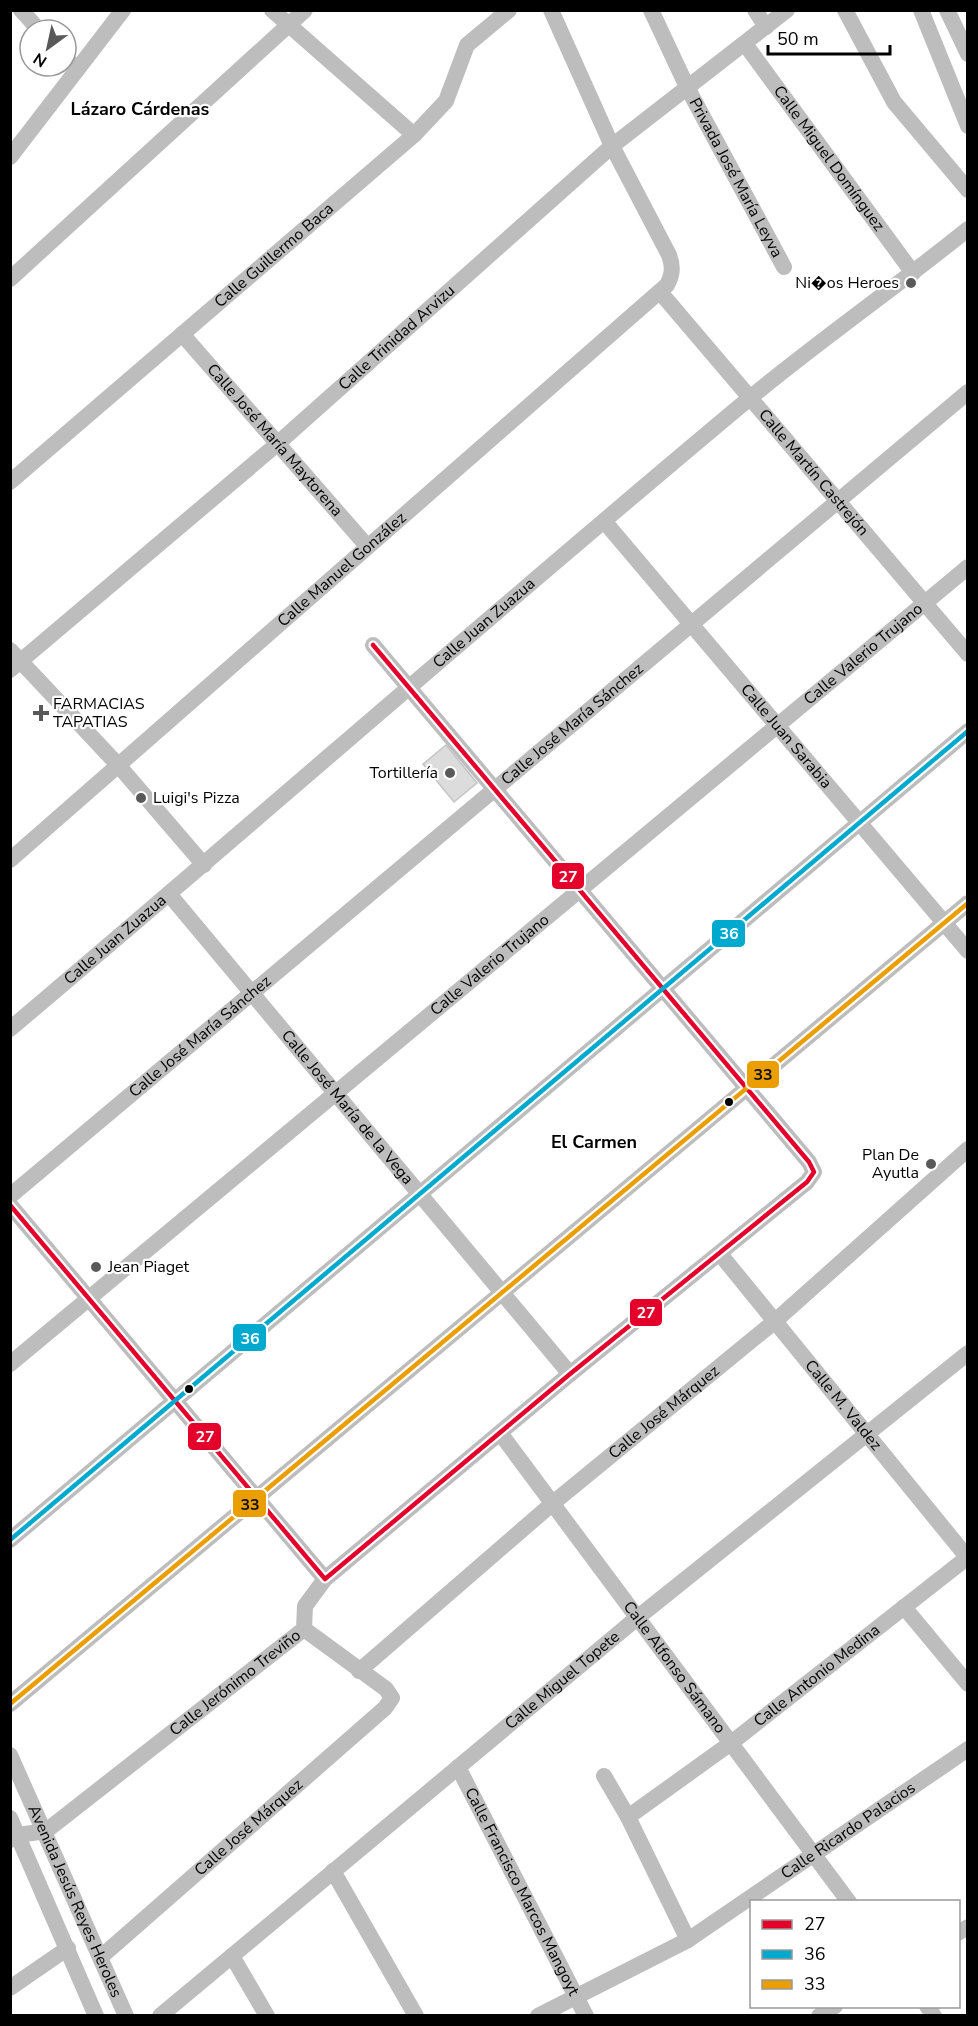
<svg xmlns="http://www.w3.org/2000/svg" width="978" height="2026" font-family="'Nunito Sans',sans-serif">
	<rect width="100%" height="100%" fill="#fff"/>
	<path fill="#dcdcdc" stroke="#c4c4c4" stroke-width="1.5" d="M446 745 477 783 454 802 423 764Z"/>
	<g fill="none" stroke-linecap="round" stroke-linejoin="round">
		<g stroke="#bdbdbd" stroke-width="16">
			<path d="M21 10 39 30"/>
			<path d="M272 10 414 135"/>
			<path id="s1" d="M651 10 688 89 784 267"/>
			<path d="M755 10 766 27"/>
			<path d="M845 10 894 102 968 190"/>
			<path d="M921 10 968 126"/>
			<path d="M947 10 968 54"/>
			<path id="s2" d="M745 44 913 273"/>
			<path d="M66 58 77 70"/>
			<path d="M10 157 123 10"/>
			<path d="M10 279 305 10"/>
			<path id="s3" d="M660 292 968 654"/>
			<path id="s4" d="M182 334 367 546"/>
			<path id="s5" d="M10 482 414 135 446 101 467 45 509 10"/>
			<path id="s6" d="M604 521 968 951"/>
			<path d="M10 650 119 766 204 865"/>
			<path id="s7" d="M10 670 276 445 612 146 787 10"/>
			<path id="s8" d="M10 860 667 285C673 274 673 266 669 255L612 146 551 10"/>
			<path id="s9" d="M169 894 570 1374"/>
			<path id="s10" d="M10 1029C256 821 498 608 745 402 817 342 895 288 968 229"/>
			<path id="s11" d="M10 1196 968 392"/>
			<path d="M10 1205 325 1579"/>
			<path id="s12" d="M720 1254 967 1557"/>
			<path id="s13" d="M10 1364 968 567"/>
			<path id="s14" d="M500 1433 849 1902"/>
			<path d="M10 1540 968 731"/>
			<path d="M904 1607 968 1684"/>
			<path id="s15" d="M359 1671 553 1503 774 1322 968 1149"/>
			<path d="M10 1704 968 903"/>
			<path id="s16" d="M10 1755 126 2016"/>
			<path id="s17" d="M458 1767 586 2016"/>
			<path d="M604 1776 628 1817 688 1940"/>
			<path id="s18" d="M628 1817 731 1743 968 1557"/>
			<path d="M10 1818 96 2016"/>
			<path id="s19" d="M10 1840 18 1835 46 1831 304 1629 305 1606 325 1579 570 1374 807 1182 814 1172 809 1162 373 645"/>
			<path d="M333 1871 416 2016"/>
			<path d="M958 1933 968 1927"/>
			<path id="s20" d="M102 1956 385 1708 392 1698 386 1689 304 1629"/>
			<path d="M232 1956 267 2016"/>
			<path d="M10 1988 68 1948"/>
			<path d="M927 2006 934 2016"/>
			<path id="s21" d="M160 2016 637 1618 968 1353"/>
			<path id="s22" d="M538 2016 688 1940 968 1749"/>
			<path d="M819 2016 835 2006"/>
		</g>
		<g stroke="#fff" stroke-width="9">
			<path id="bus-1" d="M10 1205 325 1579 570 1374 807 1182 814 1172 809 1162 373 645"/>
		</g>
		<g stroke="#fff" stroke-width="9">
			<path id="bus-2" d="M10 1540 968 731"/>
		</g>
		<g stroke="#fff" stroke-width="9">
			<path id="bus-3" d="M10 1704 968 903"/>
		</g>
		<use href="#bus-1" stroke="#e4002b" stroke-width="4.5"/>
		<use href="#bus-2" stroke="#00a9ce" stroke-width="4.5"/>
		<use href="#bus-3" stroke="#eb9e00" stroke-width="4.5"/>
	</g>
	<g fill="#595959" stroke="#fff" stroke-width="2">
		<circle cx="911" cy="283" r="6"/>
		<path d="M38 704h6v6h6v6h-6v6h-6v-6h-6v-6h6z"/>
		<circle cx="450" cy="773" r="6"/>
		<circle cx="141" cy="798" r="6"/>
		<circle cx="931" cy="1164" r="6"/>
		<circle cx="96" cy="1267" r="6"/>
	</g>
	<g fill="#000" stroke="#fff" stroke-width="2">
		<circle cx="729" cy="1102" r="5"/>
		<circle cx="189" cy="1389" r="5"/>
	</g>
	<g text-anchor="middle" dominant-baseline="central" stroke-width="4.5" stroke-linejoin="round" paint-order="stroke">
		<g font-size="16" fill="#000" stroke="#fff">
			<text stroke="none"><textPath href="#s2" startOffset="142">Calle Miguel Domínguez</textPath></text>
			<text stroke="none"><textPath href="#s1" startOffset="188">Privada José María Leyva</textPath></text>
			<text stroke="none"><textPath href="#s5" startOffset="348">Calle Guillermo Baca</textPath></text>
			<text stroke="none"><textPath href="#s7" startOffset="510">Calle Trinidad Arvizu</textPath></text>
			<text stroke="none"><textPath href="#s4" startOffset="141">Calle José María Maytorena</textPath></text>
			<text stroke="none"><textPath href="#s3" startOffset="237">Calle Martín Castrejón</textPath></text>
			<text stroke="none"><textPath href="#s8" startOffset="441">Calle Manuel González</textPath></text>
			<text stroke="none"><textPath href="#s10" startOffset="624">Calle Juan Zuazua</textPath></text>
			<text stroke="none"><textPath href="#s13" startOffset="1110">Calle Valerio Trujano</textPath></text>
			<text stroke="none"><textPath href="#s11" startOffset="734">Calle José María Sánchez</textPath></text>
			<text stroke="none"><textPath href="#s6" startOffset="282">Calle Juan Sarabia</textPath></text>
			<text stroke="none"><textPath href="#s10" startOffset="138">Calle Juan Zuazua</textPath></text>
			<text stroke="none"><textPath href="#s13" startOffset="624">Calle Valerio Trujano</textPath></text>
			<text stroke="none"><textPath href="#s11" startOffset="248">Calle José María Sánchez</textPath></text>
			<text stroke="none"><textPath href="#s9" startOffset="278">Calle José María de la Vega</textPath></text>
			<text stroke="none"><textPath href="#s12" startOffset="195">Calle M. Valdez</textPath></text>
			<text stroke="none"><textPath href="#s15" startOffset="400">Calle José Márquez</textPath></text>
			<text stroke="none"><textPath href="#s14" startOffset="292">Calle Alfonso Sámano</textPath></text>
			<text stroke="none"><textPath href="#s18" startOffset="236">Calle Antonio Medina</textPath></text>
			<text stroke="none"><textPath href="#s21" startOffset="524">Calle Miguel Topete</textPath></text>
			<text stroke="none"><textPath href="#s19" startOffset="278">Calle Jerónimo Treviño</textPath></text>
			<text stroke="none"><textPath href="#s20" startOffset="195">Calle José Márquez</textPath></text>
			<text stroke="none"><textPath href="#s22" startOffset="362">Calle Ricardo Palacios</textPath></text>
			<text stroke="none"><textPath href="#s17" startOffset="140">Calle Francisco Marcos Mangoyt</textPath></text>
			<text stroke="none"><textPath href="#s16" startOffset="160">Avenida Jesús Reyes Heroles</textPath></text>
		</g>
		<g font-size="16" fill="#000" stroke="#fff" text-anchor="end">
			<text x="899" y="283">Ni�os Heroes</text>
			<text x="53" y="704" text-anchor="start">FARMACIAS<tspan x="53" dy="18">TAPATIAS</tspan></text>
			<text x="438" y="773">Tortillería</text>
			<text x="153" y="798" text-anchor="start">Luigi's Pizza</text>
			<text x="919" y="1155">Plan De<tspan x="919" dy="18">Ayutla</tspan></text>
			<text x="108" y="1267" text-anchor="start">Jean Piaget</text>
		</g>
		<g font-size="18" font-weight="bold" fill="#000" stroke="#fff">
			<text x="140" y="109">Lázaro Cárdenas</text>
			<text x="594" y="1142">El Carmen</text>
		</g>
	</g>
	<g stroke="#fff" stroke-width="2">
		<rect x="551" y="862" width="34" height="28" rx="6" fill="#e4002b"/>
		<rect x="711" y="919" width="35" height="29" rx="6" fill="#00a9ce"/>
		<rect x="746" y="1060" width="34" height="29" rx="6" fill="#eb9e00"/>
		<rect x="629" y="1298" width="34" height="29" rx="6" fill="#e4002b"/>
		<rect x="232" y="1323" width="35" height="29" rx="6" fill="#00a9ce"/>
		<rect x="187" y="1422" width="35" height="29" rx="6" fill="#e4002b"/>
		<rect x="232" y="1489" width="35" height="29" rx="6" fill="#eb9e00"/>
	</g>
	<g font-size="16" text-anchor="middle" font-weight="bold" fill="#fff">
		<text x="568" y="882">27</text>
		<text x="729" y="939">36</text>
		<text x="646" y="1318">27</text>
		<text x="250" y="1344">36</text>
		<text x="205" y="1442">27</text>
	</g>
	<g font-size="16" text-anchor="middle" font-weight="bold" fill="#111">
		<text x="763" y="1080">33</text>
		<text x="250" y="1510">33</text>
	</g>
	<rect width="978" height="2026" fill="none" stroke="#000000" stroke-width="24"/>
	<rect x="750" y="1900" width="210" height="108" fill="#ffffff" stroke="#999999" stroke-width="1.5"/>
	<rect x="762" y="1920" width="30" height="9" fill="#e4002b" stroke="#999999" stroke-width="1.5"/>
	<text x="804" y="1930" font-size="18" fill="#000000">27</text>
	<rect x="762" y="1950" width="30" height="9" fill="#00a9ce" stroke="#999999" stroke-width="1.5"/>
	<text x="804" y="1960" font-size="18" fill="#000000">36</text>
	<rect x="762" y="1980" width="30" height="9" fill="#eb9e00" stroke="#999999" stroke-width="1.5"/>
	<text x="804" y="1990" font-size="18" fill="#000000">33</text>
	<g transform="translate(48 48) rotate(213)"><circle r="28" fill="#ffffff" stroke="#999999" stroke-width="1.5"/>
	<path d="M0-4.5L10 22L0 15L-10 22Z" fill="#595959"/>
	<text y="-9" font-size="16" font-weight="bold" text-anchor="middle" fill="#000000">N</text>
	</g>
	<path d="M768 45v9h122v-9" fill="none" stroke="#000000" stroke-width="3"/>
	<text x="777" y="45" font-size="18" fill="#000000" stroke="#ffffff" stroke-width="4.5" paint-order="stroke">50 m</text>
</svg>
